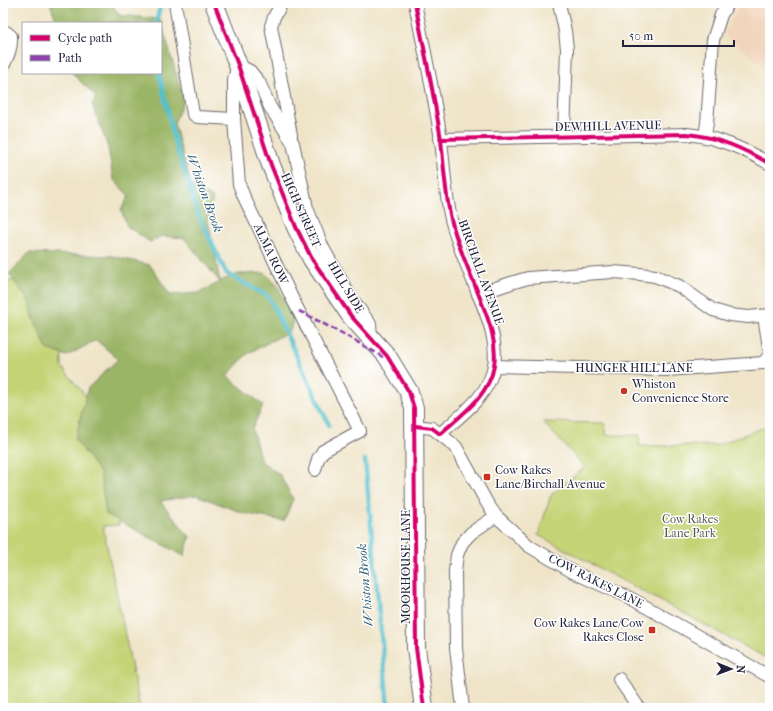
<svg xmlns="http://www.w3.org/2000/svg" width="773" height="711" font-family="'IM FELL French Canon',serif">
	<rect width="100%" height="100%" fill="#fff"/>
	<filter id="ink" filterUnits="userSpaceOnUse"><feTurbulence type="fractalNoise" baseFrequency=".025" numOctaves="2"/><feDisplacementMap in="SourceGraphic" scale="8" xChannelSelector="R" yChannelSelector="G"/><feConvolveMatrix kernelMatrix="1 2 1 2 8 2 1 2 1" color-interpolation-filters="sRGB"/></filter>
	<filter id="wash" filterUnits="userSpaceOnUse"><feTurbulence type="fractalNoise" baseFrequency=".012" numOctaves="4" result="noise"/><feDisplacementMap in="SourceGraphic" scale="16" xChannelSelector="R" yChannelSelector="G"/><feGaussianBlur stdDeviation="0.9" result="paint"/><feColorMatrix in="noise" values="0 0 0 0 0 0 0 0 0 0 0 0 0 0 0 0 0 1.4 0 .05"/><feComposite in="paint" operator="in"/></filter>
	<g filter="url(#wash)">
		<rect width="100%" height="100%" fill="#efe4c8"/>
		<path fill="#f2d5bd" d="M739 3H770V71L724 35Z"/>
		<g fill="#c4d375" stroke="#737a58">
			<path d="M60 279 62 367 106 421 119 508V525L103 526 140 708H3V281Z"/>
			<path d="M543 422 605 423 606 435H640L639 446 717 445 770 425V660L538 535 551 495 585 467Z"/>
		</g>
		<path fill="#9bb566" stroke="#5e6c50" d="M50 3H111L119 15 160 19 184 100 174 123 191 185 213 198 208 221 220 281 239 274 265 273 278 286 293 320 290 331 247 354 227 376 263 405 252 429 261 461 280 475 293 499 284 521 243 513 196 495 160 501 190 537 184 556 106 514 100 473 75 439 88 388 118 359 96 340 67 356 47 349 34 319 29 301 9 274 29 253 112 256 150 265 170 295 199 293 220 282 184 238 162 236 150 242 127 226 121 210 129 196 113 179 108 147 92 104 96 97 72 73H161V23H57Z"/>
		<g fill="none" stroke-linecap="round" stroke-linejoin="round">
			<g stroke="#53c0cc" stroke-width="4.5">
				<path d="M156 23 161 3"/>
				<path d="M159 73 174 139 198 214 226 273 269 297 329 425"/>
				<path d="M365 460 388 708"/>
			</g>
		</g>
	</g>
	<g filter="url(#ink)">
		<g fill="none" stroke-linecap="round" stroke-linejoin="round">
			<g stroke="#6a666c" stroke-width="14">
				<g id="street">
					<path d="M175 3 193 114 197 117 234 119"/>
					<path d="M282 3 274 17 271 26 291 135"/>
					<path d="M415 3C424 49 434 94 441 140 444 166 445 193 451 219 457 244 468 268 478 293 487 316 498 340 494 366 489 396 461 415 440 434"/>
					<path d="M559 3 565 31 567 49 564 136"/>
					<path d="M3 33 6 32 11 36C12 46 8 57 3 66"/>
					<path d="M705 136 707 123 713 40 721 15 728 3"/>
					<path d="M440 139 687 134C718 137 744 149 770 164"/>
					<path d="M478 294 511 283 528 278 613 272 640 274 655 276 679 286 713 310 730 315 748 317 770 315"/>
					<path d="M764 316 770 354"/>
					<path d="M494 366 667 370 763 363 770 355"/>
					<path d="M415 426 432 428 440 434 456 447 487 503 496 516 529 546 573 572 632 599 770 677"/>
					<path d="M315 470 318 459 323 451 360 431 292 298 244 197 239 184 234 119V79L238 65 250 71 259 82 270 107 293 143 307 208 323 248 350 296 370 324 371 336"/>
					<path d="M619 679 639 708"/>
					<path d="M463 708 456 648 455 571 457 555 462 543 471 533 496 516"/>
				</g>
			</g>
			<g stroke="#6a666c" stroke-width="20">
				<path id="secondary" d="M214 3 238 65 271 165 296 227 312 259 351 316 387 356 409 392 414 408 416 648 424 708"/>
			</g>
			<use href="#street" stroke="#fff" stroke-width="12"/>
			<use href="#secondary" stroke="#fff" stroke-width="18"/>
			<path stroke="#8e44ad" stroke-width="3" stroke-dasharray="6 3" stroke-linecap="butt" d="M299 311 345 335 385 358"/>
			<g stroke="#fff" stroke-width="6">
				<g id="cycleway">
					<path d="M214 3 238 65 271 165 296 227 312 259 351 316 387 356 409 392 414 408 416 648 424 708"/>
					<path d="M415 3C424 49 434 94 441 140 444 166 445 193 451 219 457 244 468 268 478 293 487 316 498 340 494 366 489 396 461 415 440 434L432 428 415 426"/>
					<path d="M440 139 687 134C718 137 744 149 770 164"/>
				</g>
			</g>
			<use href="#cycleway" stroke="#d6006c" stroke-width="4"/>
		</g>
	</g>
	<g fill="#c8321e" stroke="#fff" stroke-width="1.5">
		<circle cx="624" cy="391" r="4"/>
		<rect x="483" y="473" width="8" height="8" rx="2"/>
		<rect x="648" y="626" width="8" height="8" rx="2"/>
	</g>
	<g text-anchor="middle" dominant-baseline="central" stroke-width="3" stroke-linejoin="round" paint-order="stroke">
		<g font-size="12" fill="#22223b" stroke="#fff">
			<text transform="translate(608 126) rotate(-1)">DEWHILL AVENUE</text>
			<text transform="translate(301 210) rotate(66)">HIGH STREET</text>
			<text transform="translate(271 254) rotate(65)">ALMA ROW</text>
			<text transform="translate(481 272) rotate(70)">BIRCHALL AVENUE</text>
			<text transform="translate(346 287) rotate(59)">HILL SIDE</text>
			<text x="634" y="368">HUNGER HILL LANE</text>
			<text transform="translate(406 567) rotate(-90)">MOORHOUSE LANE</text>
			<text transform="translate(596 581) rotate(27)">COW RAKES LANE</text>
		</g>
		<g font-size="12" fill="#22223b" stroke="#fff" text-anchor="start">
			<text x="632" y="384">Whiston<tspan x="632" dy="14">Convenience Store</tspan></text>
			<text x="495" y="470">Cow Rakes<tspan x="495" dy="14">Lane/Birchall Avenue</tspan></text>
			<text x="644" y="623" text-anchor="end">Cow Rakes Lane/Cow<tspan x="644" dy="14">Rakes Close</tspan></text>
		</g>
		<g font-size="12" fill="#53574c" stroke="#fff">
			<text x="690" y="519">Cow Rakes<tspan x="690" dy="14">Lane Park</tspan></text>
		</g>
		<g font-size="13" font-style="italic" fill="#366175" stroke="#fff">
			<text transform="translate(205 193) rotate(70)">Whiston Brook</text>
			<text transform="translate(365 585) rotate(-95)">Whiston Brook</text>
		</g>
	</g>
	<rect width="773" height="711" fill="none" stroke="#fff" stroke-width="16"/>
	<rect x="22" y="22" width="140" height="52" fill="#ffffff" stroke="#a7a7b1"/>
	<rect x="30" y="35" width="20" height="6" fill="#d6006c" stroke="#a7a7b1"/>
	<text x="58" y="42" font-size="12" fill="#22223b">Cycle path</text>
	<rect x="30" y="55" width="20" height="6" fill="#8e44ad" stroke="#a7a7b1"/>
	<text x="58" y="62" font-size="12" fill="#22223b">Path</text>
	<g transform="translate(731 669) rotate(91)" stroke="#ffffff" stroke-width="3" paint-order="stroke">
	<path d="M0-3L7 15L0 10L-7 15Z" fill="#22223b"/>
	<text y="-6" font-size="11" font-weight="bold" text-anchor="middle" fill="#22223b">N</text>
	</g>
	<path d="M623 40v6h111v-6" fill="none" stroke="#22223b" stroke-width="2"/>
	<text x="629" y="40" font-size="12" fill="#22223b" stroke="#ffffff" stroke-width="3" paint-order="stroke">50 m</text>
</svg>
